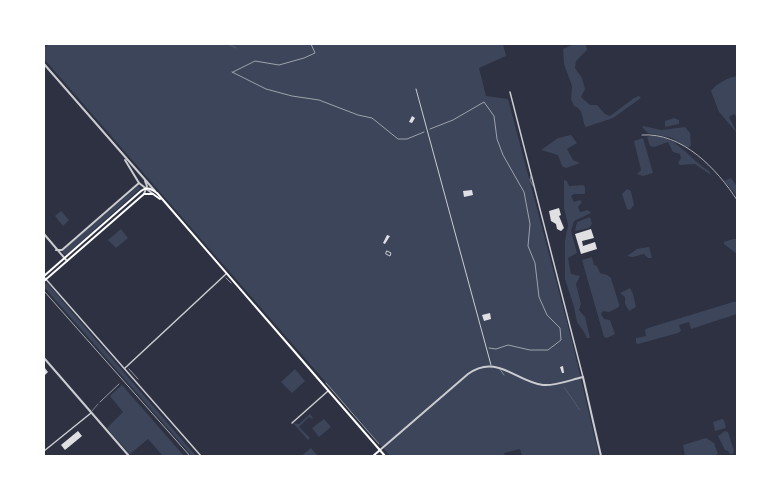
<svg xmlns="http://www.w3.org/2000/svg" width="781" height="500" font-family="'Roboto Serif',serif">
	<rect width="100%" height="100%" fill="#2d3142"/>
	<g fill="#3c4559">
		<path d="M49 44H503L506 56 479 68 486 96 508 99 572 341 599 456H522L520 449 504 453 505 456H390L44 59V48Z"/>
		<path d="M574 44 586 45 587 50 576 61 575 68 582 78 585 89 581 97 590 105H597L605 114 610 116 634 98 639 96 641 98 613 118 586 127C581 120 585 110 574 106L571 99 572 86 564 64 563 49Z"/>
		<path d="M737 76V118L734 114 729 117 737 133 719 112 711 91C716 84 729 77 737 76Z"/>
		<path d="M674 118 679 120V124L665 127V121Z"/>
		<path d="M644 126 661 130 685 127 690 133 691 146 687 148 672 138 648 133 642 127Z"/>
		<path d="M571 135 577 143 567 149 573 160 580 163 566 168 562 166 558 155 541 150 558 138Z"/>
		<path d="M652 135C678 137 688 158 709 171L711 175 695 164 680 165 678 163 681 158 680 154 673 152 668 142 654 147 650 146 647 137Z"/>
		<path d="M643 138 653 173 643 176 637 174 641 170 634 141Z"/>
		<path d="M731 178 737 186V196L724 181Z"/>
		<path d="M564 180 567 181 569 186 583 185 585 187V194H574L571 196 574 202 580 200 582 202 578 207 580 212 588 210 591 213 574 221 571 231 577 253 568 258 571 274 580 276 576 284 581 304 579 310 585 317 590 338H587L584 332 577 322 574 307 565 279V241L568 225 564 208Z"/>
		<path d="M138 186 141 188 66 255 63 254V250Z"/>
		<path d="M627 189 631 191 634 205 630 210 627 209 622 194Z"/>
		<path d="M61 211 69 220 63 226 55 216Z"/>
		<path d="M590 217 592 224 589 228 575 231 577 222Z"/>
		<path d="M121 229 128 238 116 248 108 240Z"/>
		<path d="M733 239H737V254L724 244V242Z"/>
		<path d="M649 247 652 258H648L644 254 633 257 627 256 637 249Z"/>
		<path d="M592 257 594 265 597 266 600 273 607 275 611 278 619 304V307L609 312 603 311 601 314 604 319 610 320 615 334 607 338 604 337 582 260Z"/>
		<path d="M47 283 196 456H192L44 287V284Z"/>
		<path d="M630 288 633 294 636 307 629 311 625 304V297L620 293Z"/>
		<path d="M733 302H737V314L691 329 689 322 679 325 681 331 678 333 638 344 636 343V338L646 336 645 330 648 328Z"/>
		<path d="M295 369 305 381 292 393 281 382Z"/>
		<path d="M122 385 184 456H163L148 439 130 454 107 428 123 412 110 396Z"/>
		<path d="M310 414 313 418 312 419 309 417 299 427 310 438 308 440 293 423 299 424Z"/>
		<path d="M324 419 331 427 319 437 312 428Z"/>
		<path d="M722 419 724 420 726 428 715 431 713 422Z"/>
		<path d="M725 431 728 432 734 451 733 454H730L728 451 725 450 718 436Z"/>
		<path d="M706 438 714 443 718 454 712 456H685L683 445Z"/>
		<path d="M311 448 317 455 316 456H301Z"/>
	</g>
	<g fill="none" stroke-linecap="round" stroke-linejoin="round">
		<g stroke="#4f5d75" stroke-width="1">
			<path d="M228 44 236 48"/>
			<path d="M564 387 576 404"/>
			<path d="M576 405 578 407"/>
			<path d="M578 408 580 410"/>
		</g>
	</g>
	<g fill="#e0e0e3">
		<path d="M412 116 415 118 412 123 409 122Z"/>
		<path d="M472 190 473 195 464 197 463 191Z"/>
		<path d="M559 208 561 215 559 216 564 228 561 231 557 229 556 224 551 221 549 211Z"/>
		<path d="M591 229 594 238 582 241 583 246 595 242 597 249 581 254 575 234Z"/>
		<path d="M387 235 390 236 385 244 383 243Z"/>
		<path d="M490 313 491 319 484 321 482 315Z"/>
		<path d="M563 366 564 373H562L560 367Z"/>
		<path d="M44 367 48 372 44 376Z"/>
		<path d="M78 431 82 436 65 450 61 445Z"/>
	</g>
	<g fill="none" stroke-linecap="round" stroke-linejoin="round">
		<g stroke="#fff" stroke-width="0.5">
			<path d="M232 72 266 89 292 96 319 100 358 115 372 118 398 139H407L424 132"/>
			<path d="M233 72 255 61 279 65 304 58 315 53 311 44"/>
			<path d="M430 129 453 120 484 102 494 116 497 139 503 155 524 192 530 224 528 246 535 263 539 297 547 315 560 328 561 340 548 350H530L508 345 496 349 489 348"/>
			<path d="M226 278 231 283"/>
			<path d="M129 369 138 379"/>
			<path d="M326 383 379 444"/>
			<path d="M100 402 119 384"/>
		</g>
		<g stroke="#caccd0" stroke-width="0.5">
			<path d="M531 176 530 180 533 186"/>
			<path d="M499 368 504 375"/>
			<path d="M92 411 98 404"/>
		</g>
		<g stroke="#caccd0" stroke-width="1">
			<path d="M416 89 491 365"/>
			<path d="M387 251 391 253 390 256 386 254Z"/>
		</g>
		<g stroke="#caccd0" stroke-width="1.5">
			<path d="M510 92 583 377"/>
			<path d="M44 277 201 456"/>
			<path d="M125 368 226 274"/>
			<path d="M292 423 328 391"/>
			<path d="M44 451 91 413"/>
		</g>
		<g stroke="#caccd0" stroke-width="2">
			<path d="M44 64 155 191"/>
			<path d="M125 160 139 183 153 194"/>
			<path d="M144 194 147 186 145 181"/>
			<path d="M44 234 67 261"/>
			<path d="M56 250H62L139 183"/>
			<path d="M44 358 129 456"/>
			<path d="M380 450 468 374C497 353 516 382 543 385 556 386 570 380 583 377L601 456"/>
		</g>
		<g stroke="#fff" stroke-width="2">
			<path d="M44 276 141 191C147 186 151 189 157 193L385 456"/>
			<path d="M44 281 144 194H153L160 199"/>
			<path d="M373 456 380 450"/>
		</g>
		<g stroke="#abadb3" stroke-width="1">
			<path d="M642 135C682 132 717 169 737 200"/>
			<path d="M44 291 190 456"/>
		</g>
	</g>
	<rect width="781" height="500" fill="none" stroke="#ffffff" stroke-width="90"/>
</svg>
